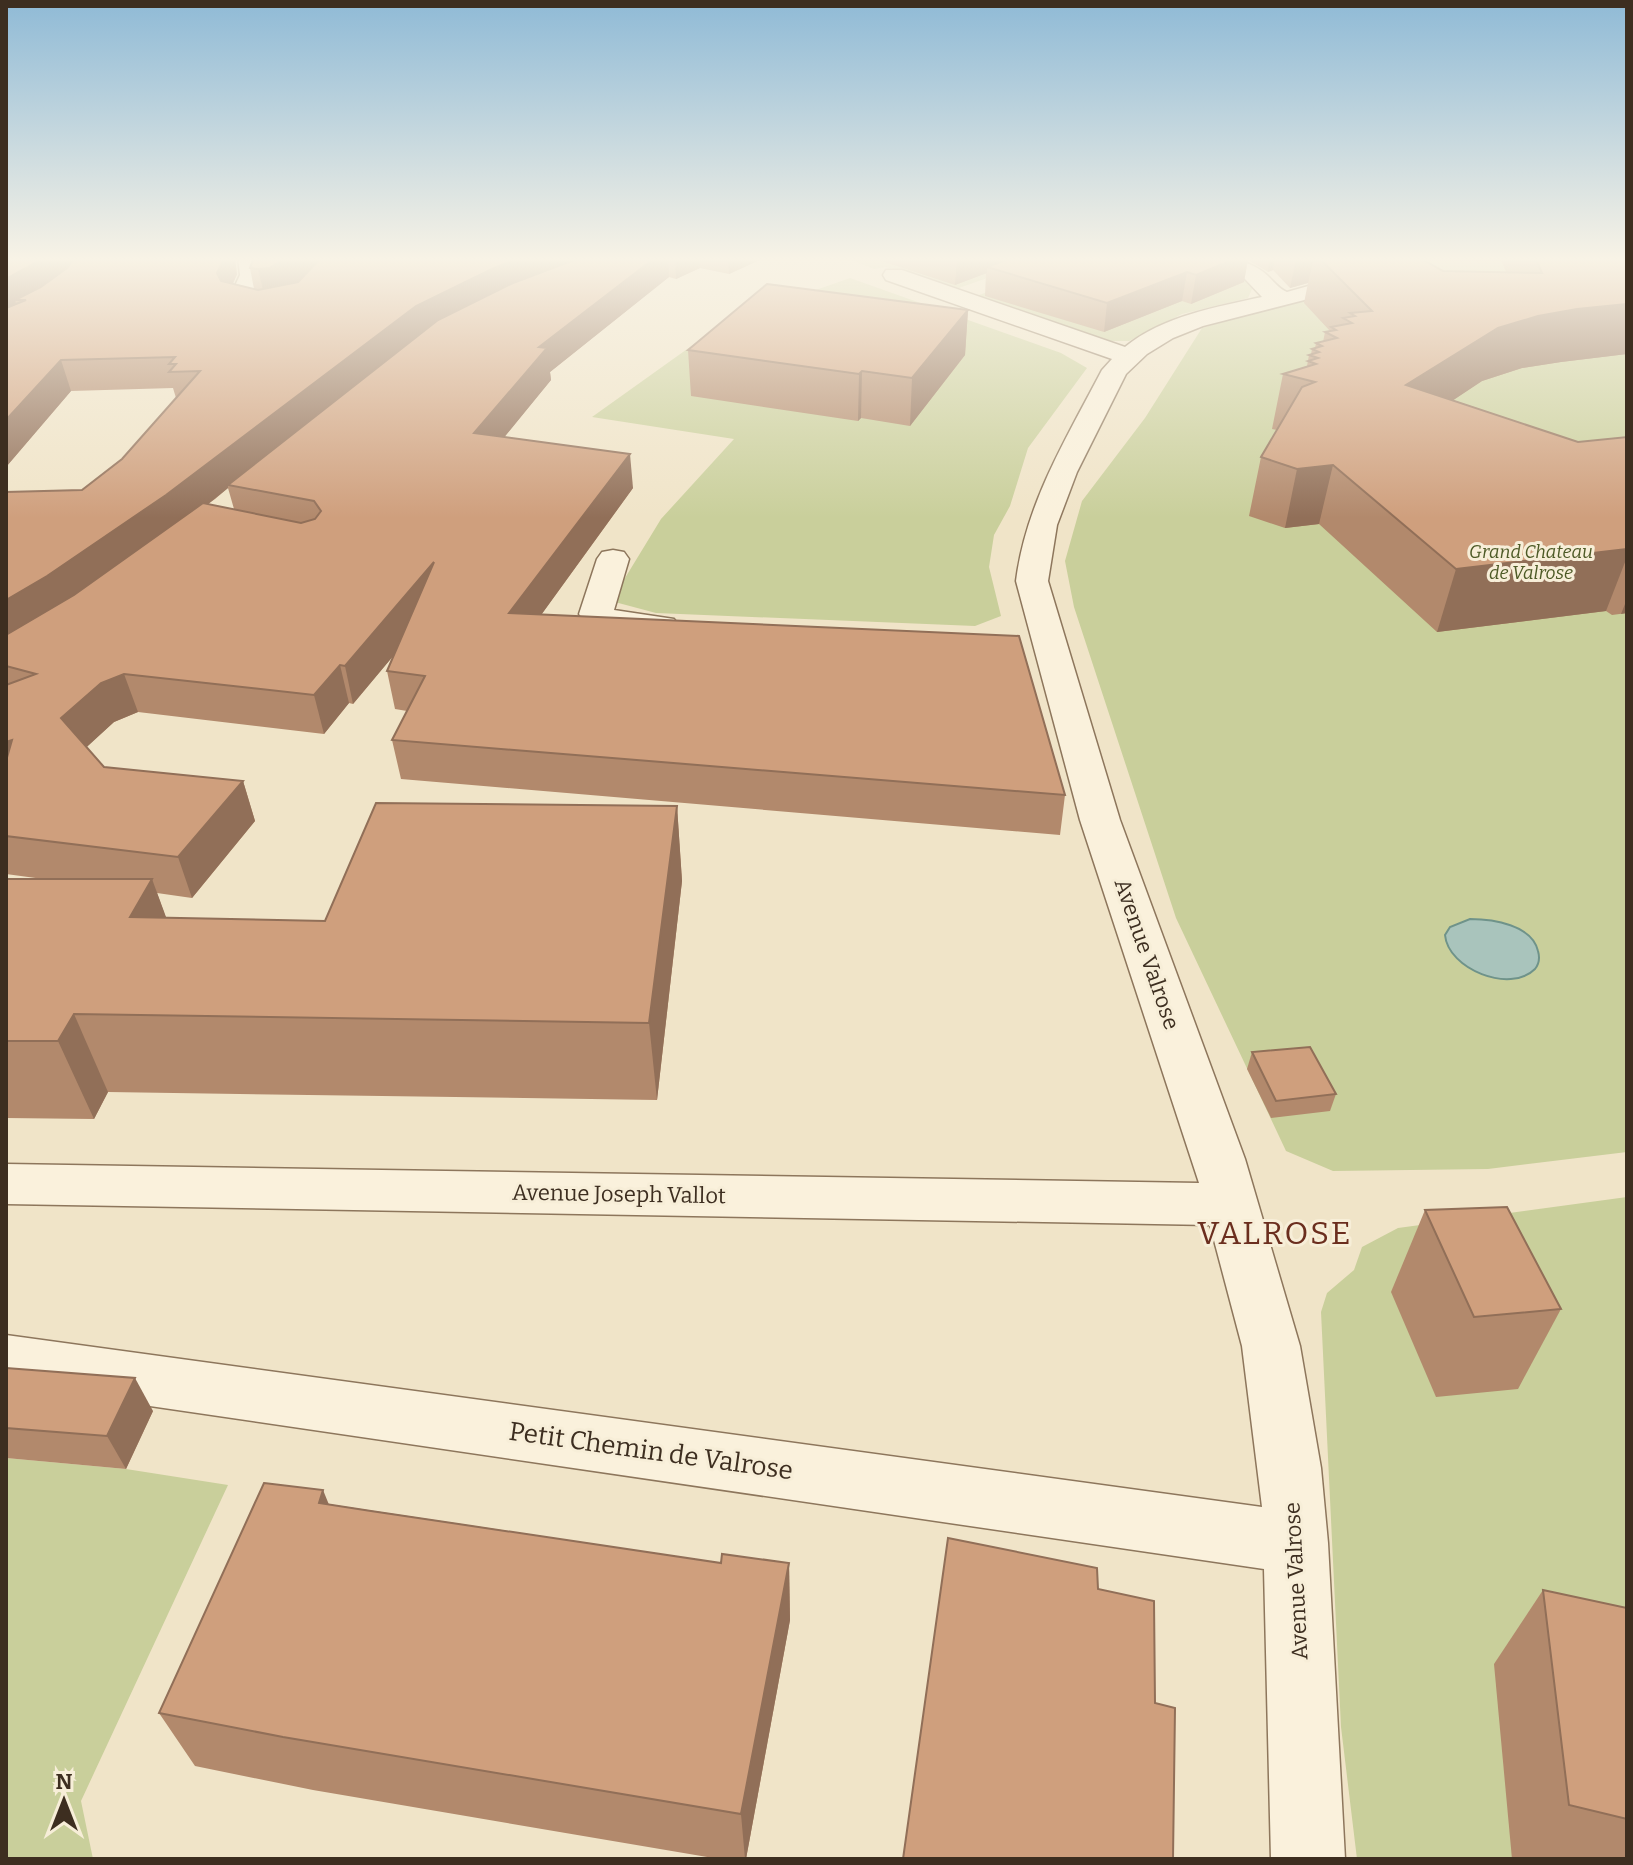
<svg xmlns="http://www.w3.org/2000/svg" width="1633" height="1865" font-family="Bitter,serif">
	<rect width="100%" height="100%" fill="#f0e4c8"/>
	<g fill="#c9cf9b">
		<path d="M843 257H1046L959 288H948L886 267 874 269Z"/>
		<path d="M1084 257 1242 271 1253 287 1248 298 1182 314 1129 341H1106L978 298 979 295Z"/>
		<path d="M1406 257H1627V1152L1488 1169 1333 1171 1286 1151 1176 918 1074 607 1065 561 1082 501 1145 418 1202 328 1367 281Z"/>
		<path d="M850 278 1061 353 1087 368 1028 448 1010 506 994 535 989 567 1001 616 975 626 656 613 611 601 661 519 734 439 592 417 725 322Z"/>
		<path d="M1627 1197V1859H1357L1341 1727 1321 1312 1327 1293 1354 1270 1362 1247 1398 1228Z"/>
		<path d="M6 1458 126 1469 228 1485 81 1801 93 1859H6Z"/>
	</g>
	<path fill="#a9c4bc" stroke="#6f938a" stroke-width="2" d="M1470 919C1493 919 1532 925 1538 951 1540 958 1539 964 1535 969 1510 994 1448 969 1445 935L1450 927Z"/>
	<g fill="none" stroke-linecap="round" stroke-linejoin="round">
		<g stroke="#8d765c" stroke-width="3">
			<g id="minor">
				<path d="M238 257H260L262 275 252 299C290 308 302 279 328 257H352L304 308 264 316 231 308 227 303 240 275Z"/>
				<path d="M1192 257C1215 257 1243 257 1262 271 1272 278 1276 287 1287 292L1351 274 1381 257H1407L1367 284 1203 326 1173 338 1147 354 1126 374 1077 472 1057 525 1048 581 1120 820 1245 1159 1300 1346 1321 1468 1328 1543 1345 1859H1271L1264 1569 6 1385V1335L1262 1507 1242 1346 1210 1225 6 1204V1164L1199 1183 1080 820 1016 581C1026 503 1066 439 1102 370L1112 359 886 280 883 275 886 270H902L1125 347C1163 316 1216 307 1262 297L1245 279 1195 262Z"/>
				<path d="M613 550 624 552 629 559 614 610 674 619 679 626 674 633C647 640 596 639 579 614L597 559 602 552Z"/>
			</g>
		</g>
		<use href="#minor" fill="#faf1dc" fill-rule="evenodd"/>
	</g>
	<g fill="#b2896c" fill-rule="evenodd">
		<path d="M6 257 237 274 233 284 254 289 250 268 254 257H766L729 274 700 268 676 279 669 277 550 372 551 380 504 437 633 488 541 615 1065 795 1060 835 401 779 392 740 407 711 395 709 387 671 393 656 353 704 349 703 324 734 138 712 114 722 86 747 104 767 243 781 255 821 192 898 157 893 166 918 325 921 677 806 682 881 657 1100 108 1092 94 1119 6 1118V879H43L6 874V492L82 490 122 459 176 398 173 388 71 391 6 467ZM228 488 234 509 208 504 215 499Z"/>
		<path d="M869 257H1418L1443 271 1506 272 1500 257H1627V354L1561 362 1522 368 1482 381 1453 400 1578 442 1627 437V613L1612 615 1606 611 1437 632 1319 524 1285 528 1249 516 1261 457 1277 430 1272 429 1283 374 1307 366 1309 355 1311 354 1312 349 1315 348 1316 343 1323 342 1325 332 1330 331 1304 303 1308 283 1290 288 1273 270 1268 272 1248 260 1244 282 1191 304 1182 301 1104 332 985 296 986 273 955 285Z"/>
		<path d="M968 310 965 355 910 426 861 418 858 421 691 396 688 350Z"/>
		<path d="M1252 1052 1336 1094 1330 1111 1271 1118 1247 1069Z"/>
		<path d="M1425 1210 1561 1309 1518 1389 1436 1397 1391 1292Z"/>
		<path d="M6 1368 153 1411 126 1469 6 1458Z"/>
		<path d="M328 1504 721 1563H789L790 1620 746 1859H719L313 1790 195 1766 159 1713Z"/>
		<path d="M1543 1590 1627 1608V1859H1512L1494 1664Z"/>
	</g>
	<g fill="#916f58">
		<path d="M41 257H77L46 290 26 300H15L17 307 6 314V279Z"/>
		<path d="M225 257H235L237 274 224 302 217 273Z"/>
		<path d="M288 257H323L293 287 265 298 258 269Z"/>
		<path d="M522 257H601L228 485V488L176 530 6 646V600L416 306 494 268Z"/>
		<path d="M656 257H668L669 277 550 372 551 380 480 467 474 433 539 347Z"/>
		<path d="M675 257H699L700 268 676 279Z"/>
		<path d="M728 257H766L729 274Z"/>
		<path d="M957 257H1028L987 267V273L955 285Z"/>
		<path d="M1240 257H1248L1244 282 1191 304 1196 275Z"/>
		<path d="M1270 257H1275L1273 270 1268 272Z"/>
		<path d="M1304 257H1314L1308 283 1290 288 1296 260Z"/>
		<path d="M1187 272 1182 301 1104 332 1107 303Z"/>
		<path d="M1627 304V354L1561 362 1522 368 1482 381 1392 441 1406 385 1498 328 1538 316 1577 309Z"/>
		<path d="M968 310 965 355 910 426 912 378Z"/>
		<path d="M61 360 71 391 6 467V420Z"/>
		<path d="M862 371 861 418 858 421 859 374Z"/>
		<path d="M630 454 633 488 515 651 509 613Z"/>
		<path d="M1333 465 1319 524 1285 528 1297 469Z"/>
		<path d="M1627 549V557L1606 611 1437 632 1456 569Z"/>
		<path d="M434 562 441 599 353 704 345 666Z"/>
		<path d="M1627 599V613L1621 614Z"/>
		<path d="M340 665 349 703 324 734 314 695Z"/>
		<path d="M124 674 138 712 114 722 76 757 61 718 101 683Z"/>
		<path d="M12 740 6 788V742Z"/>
		<path d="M243 781 255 821 192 898 178 857Z"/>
		<path d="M677 806 682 881 657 1100 649 1023Z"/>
		<path d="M152 879 180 955 130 917Z"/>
		<path d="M74 1014 108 1092 94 1119 58 1041Z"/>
		<path d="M135 1378 153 1411 126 1469 107 1436Z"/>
		<path d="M323 1490 347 1549 319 1503Z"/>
		<path d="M789 1563 790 1620 746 1859H745L741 1814Z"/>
	</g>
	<g fill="#cf9f7d" stroke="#916f58" stroke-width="2">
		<path d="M6 257H41L37 262 6 279Z"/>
		<path d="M75 257H225L217 273 221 281 258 290 298 282 322 257H522L494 268 416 306 166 495 47 576 6 600V492L82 490 122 459 200 371 169 372 176 364H169L175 357 61 360 6 420V308L26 300H15L41 287 67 268Z"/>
		<path d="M254 257H288L269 268 258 269 250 268Z"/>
		<path d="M582 257H656L539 347 547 348 474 433 630 454 509 613 1019 636 1065 795 392 740 425 676 387 671 434 562 345 666 340 665 314 695 124 674 101 683 61 718 104 767 243 781 178 857 6 836V761L12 740 6 742V685L36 674 6 666V635L74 595 203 503 301 523 315 519 321 511 314 501 228 485 438 320 513 283Z"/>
		<path d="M1014 257H1240L1196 275 1187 272 1107 303 987 267Z"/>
		<path d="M1318 257H1418L1443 271 1542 273 1535 257H1627V304L1577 309 1538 316 1498 328 1406 385 1578 442 1627 437V549L1456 569 1333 465 1297 469 1261 457 1302 387 1315 382 1283 374 1316 364 1308 361 1318 358 1309 355 1319 352 1312 349 1322 346 1316 343 1337 338 1325 332 1336 330 1331 327 1352 323 1343 318 1355 316 1350 313 1372 311Z"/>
		<path d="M767 284 968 310 912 378 862 371 859 374 688 350Z"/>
		<path d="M376 803 677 806 649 1023 74 1014 58 1041H6V879H152L130 917 325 921Z"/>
		<path d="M1310 1047 1336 1094 1276 1101 1252 1052Z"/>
		<path d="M1507 1207 1561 1309 1474 1317 1425 1210Z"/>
		<path d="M6 1368 135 1378 107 1436 6 1428Z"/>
		<path d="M264 1483 323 1490 319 1503 371 1511 721 1563 722 1554 789 1563 741 1814 283 1737 159 1713Z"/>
		<path d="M948 1538 1097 1568 1098 1589 1154 1601 1155 1703 1175 1708 1173 1859H903Z"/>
		<path d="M1543 1590 1627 1608V1819L1569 1805Z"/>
	</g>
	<linearGradient id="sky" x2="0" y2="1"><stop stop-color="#8fbad6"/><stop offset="0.5" stop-color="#f8f3e6"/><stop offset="1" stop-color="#f8f3e6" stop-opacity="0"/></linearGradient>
	<rect width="1633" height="518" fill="url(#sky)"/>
	<g text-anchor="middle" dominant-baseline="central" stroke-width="6" stroke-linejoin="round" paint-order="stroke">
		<g font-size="18" font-style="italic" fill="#4d5a26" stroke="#f7eed8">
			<text x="1531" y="552">Grand Chateau<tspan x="1531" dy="21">de Valrose</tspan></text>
		</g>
		<g font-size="22" fill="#3d2e20" stroke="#f7eed8">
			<text transform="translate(1147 954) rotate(71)">Avenue Valrose</text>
			<text transform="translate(619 1194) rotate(1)">Avenue Joseph Vallot</text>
			<text transform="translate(1296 1581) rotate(-93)">Avenue Valrose</text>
		</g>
		<g font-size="26" fill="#3d2e20" stroke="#f7eed8">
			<text transform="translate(651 1451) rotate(8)">Petit Chemin de Valrose</text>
		</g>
		<g font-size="32" letter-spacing="2" fill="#6b2e1e" stroke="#f7eed8">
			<text x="1275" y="1233">VALROSE</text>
		</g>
	</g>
	<rect width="1633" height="1865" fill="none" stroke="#3d2e20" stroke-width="16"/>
	<g transform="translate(64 1801)" stroke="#f7eed8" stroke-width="6" paint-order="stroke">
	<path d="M0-6L14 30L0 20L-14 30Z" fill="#3d2e20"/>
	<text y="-12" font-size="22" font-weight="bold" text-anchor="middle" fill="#3d2e20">N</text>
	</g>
</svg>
